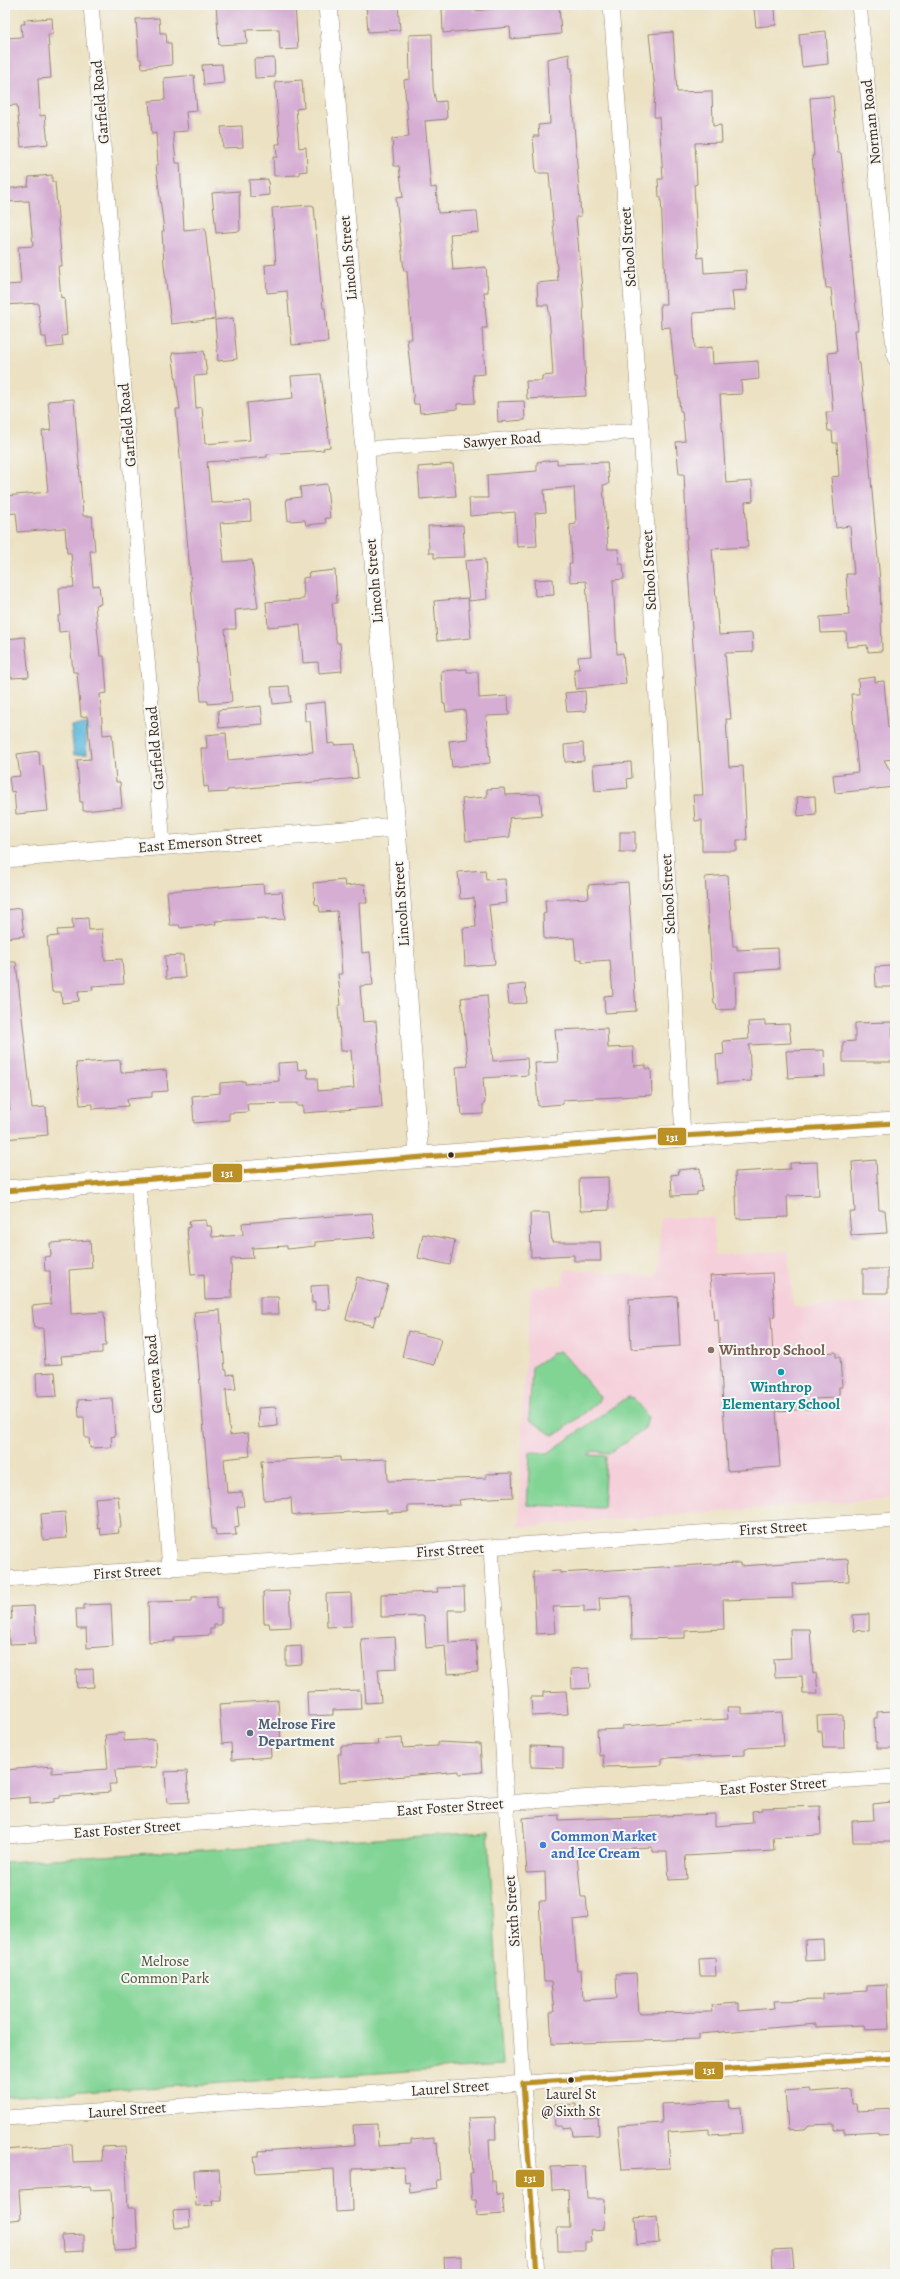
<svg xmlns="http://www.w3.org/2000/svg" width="900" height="2279" font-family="Alegreya,serif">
	<rect width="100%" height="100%" fill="#f6f6f2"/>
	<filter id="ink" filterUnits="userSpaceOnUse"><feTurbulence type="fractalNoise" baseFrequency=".025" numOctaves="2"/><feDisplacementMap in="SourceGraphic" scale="8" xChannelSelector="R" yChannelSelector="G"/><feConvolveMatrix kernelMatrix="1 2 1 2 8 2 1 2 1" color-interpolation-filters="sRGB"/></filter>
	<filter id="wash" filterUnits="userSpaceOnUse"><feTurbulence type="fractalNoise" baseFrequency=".012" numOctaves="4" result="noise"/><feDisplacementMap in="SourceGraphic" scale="16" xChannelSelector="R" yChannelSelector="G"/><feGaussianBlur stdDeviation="0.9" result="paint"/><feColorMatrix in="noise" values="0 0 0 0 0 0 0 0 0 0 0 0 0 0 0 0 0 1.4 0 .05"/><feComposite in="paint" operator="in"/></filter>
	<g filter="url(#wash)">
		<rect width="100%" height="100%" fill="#ece2c3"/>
		<path fill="#f5cfda" d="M714 1217V1255L789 1251 793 1307 895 1302V1498L519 1527 523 1393 531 1287 562 1285 565 1269 657 1277 661 1218Z"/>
		<g fill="#82d495" stroke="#5e7f5a">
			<path d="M559 1351 564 1355 600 1397 597 1403 559 1433 552 1435 529 1419 532 1367 553 1353Z"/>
			<path d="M628 1397 633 1398 648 1417 645 1428 610 1453 593 1451 589 1455 606 1456 603 1508 527 1505 530 1452 548 1453Z"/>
			<path d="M488 1832 503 2065 5 2097V1862Z"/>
		</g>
		<path fill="#5fb9dd" stroke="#4d727e" d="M88 725 89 731 86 732 87 754 74 755 71 726Z"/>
		<g id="blocks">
			<g fill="#d6aed4">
				<path d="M216 5H295L298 49 280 50 279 29 246 30 247 43 219 45Z"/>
				<path d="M366 5H398L400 30 368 32Z"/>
				<path d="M444 5H473L474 11 509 7 508 5H559L561 34 511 39 510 27 443 33 442 7H444Z"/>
				<path d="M775 8 776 25 756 27 754 9Z"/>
				<path d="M52 18 53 34H48L51 78 38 79 40 116 45 115 48 144 21 147 17 105 5 106V38L22 37 21 24H25L24 20Z"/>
				<path d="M159 18 160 33H166L167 43H171L172 65 142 68 141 59H139L136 19Z"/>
				<path d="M826 31 828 64 802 67 799 34Z"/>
				<path d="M673 32 677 92 712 91 713 126 721 125 722 142 695 143 697 184 694 185 698 258 703 257 704 273 746 270 747 290 732 291 734 310 693 313 695 349 712 347 713 364 758 361 759 379 741 381 742 394 720 395 726 483 752 481 753 501 745 502 748 547 712 549 719 635 752 633 753 652 725 653 731 719H726L729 767 743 766 747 840H737V851H702V820L695 821 693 795H703L686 539H687L684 474H679L676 442 685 441 682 411H680L677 376H675L670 327 661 328 660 304H666L661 197H659L658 179H663L659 117H654L655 90 649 34Z"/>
				<path d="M432 34 433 88 436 102 446 101 447 119 425 121 431 188 436 187 438 213 477 211 479 232 450 234 453 270 486 267 488 292H484L487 328H482L485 374 473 375 475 403 457 404V409L420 413 419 404H414L410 366 407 339H412L407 271H404L396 198 403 197 399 166H394L392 139 409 137 404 80 410 79 409 35Z"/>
				<path d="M569 54 570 68H572V98L581 216 576 217 583 301 586 396 527 399 526 381H542V376L553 375 549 311 548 305H538L537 283 558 281 549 173H536L533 136H539L538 125 550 124 547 59Z"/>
				<path d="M274 58 275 77 255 78 254 59Z"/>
				<path d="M222 64 224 83 204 85 202 65Z"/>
				<path d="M194 75 197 111 186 112 188 131 173 132 176 163H180L184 230 205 228 215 319 171 324 164 265 162 231H164L156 165H158L156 133 152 134 149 101 165 100 164 78Z"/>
				<path d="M302 80 304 108 296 109 299 148 306 147 307 171 299 172V175L274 176 273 157H277L276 144H280L275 82Z"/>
				<path d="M833 96 838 153H841L844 179 858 330H855L858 363H860L868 446 880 581 882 651 868 652 867 645 847 647 846 632 821 633 820 617 849 615 846 574H854L850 526 836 528 831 477 839 476 837 443H833L832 431H828L826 412H833L828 353 837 352 831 288H826L812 156H814L810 98Z"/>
				<path d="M242 126 243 147 223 148 221 127Z"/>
				<path d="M52 175V182H55L62 266H58L61 298 64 297 67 335 62 336 63 346 47 348 46 337H42L38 303 5 305V285L21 284 18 247 33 246 29 201 5 202V189L28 186 29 177Z"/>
				<path d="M268 179 269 195 250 197 249 180Z"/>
				<path d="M239 191 240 231 216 233 212 193Z"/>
				<path d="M310 205 314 206 323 308H325L328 342 292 345 287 291 267 293 265 265 276 264 272 208Z"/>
				<path d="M233 318 237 359 218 361 215 320Z"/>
				<path d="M204 351 207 375 194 376 196 408 202 407 205 444 250 440 247 403 293 398 291 376 321 374 330 447 323 448 324 450 267 454V457L207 462 211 503 250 501 251 521 220 523 224 562 252 560 258 608 235 610 236 629H225L232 702 208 704V701H201L176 409H180L172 353Z"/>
				<path d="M74 399 83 516H92L95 551H90L93 586 99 585 101 604 95 605 100 656H104L107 693 100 694 103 735 112 734 116 782H120L122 807 83 811V802H80L77 760 91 759 87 716 81 717 77 672H73L69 631 59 632 58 616H61L59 588 74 587 71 553H67L65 528 18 532 16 513 5 514V496L48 492 42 431 51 430 48 401Z"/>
				<path d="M524 401 525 420 498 422 497 402Z"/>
				<path d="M557 460V464L607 462 609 484 603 485 608 549H618L619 564H623L624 579 613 580 617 654 623 653 626 684 576 689 574 669H579L578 657 591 656 586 581 570 582 569 564H572L570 525 576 524 574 487 544 490 546 512 535 513 537 546 517 547 515 512 470 516 469 498H488L487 475 537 471V462Z"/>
				<path d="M453 464 456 496 420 499 418 467Z"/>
				<path d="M327 484 330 518H325L326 523 306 525 305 520 288 521 286 499 301 497 300 487Z"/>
				<path d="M463 525 465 557 434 558V553H429L428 526Z"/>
				<path d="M485 559 487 599 469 601 465 561Z"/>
				<path d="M335 570 337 603H332L335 635 337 643H340L342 671 319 673 318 662 303 663 300 624 268 627 266 602 304 599 303 578 309 577 308 573Z"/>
				<path d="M553 579 554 595 535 596 534 580Z"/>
				<path d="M468 598 471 638 437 641 434 601Z"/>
				<path d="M25 637 29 677 11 678 7 639Z"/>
				<path d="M467 669V672H478L479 698 508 696 509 715 486 716 490 763 452 767 449 741 468 739 465 710 446 712 445 704H443L441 671Z"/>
				<path d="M875 677V682L884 681 888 728H891L894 759 884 760 895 779V787L835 793 833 775 858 772 851 694H859L858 679Z"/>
				<path d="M289 686 291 702 273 704 271 687Z"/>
				<path d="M585 691 586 711 567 712 565 693Z"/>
				<path d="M325 702 328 744 334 743V745L355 744 358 778 227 790V792L209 793 208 786 204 787 201 748H207L206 735 226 733 228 760 313 752 310 721H305L304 704Z"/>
				<path d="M261 706 263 724 219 728 218 710Z"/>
				<path d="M583 743 584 761 565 762 564 745Z"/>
				<path d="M39 751 40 766 43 765 48 811 16 814 14 791 11 792 9 777 20 776 17 754Z"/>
				<path d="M631 762 632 778 627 779 628 788 595 791 593 765Z"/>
				<path d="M504 788 505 795 540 794 542 815 509 818 510 837 466 841 462 799 487 797V789Z"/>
				<path d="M815 796 816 814 798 816 797 797Z"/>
				<rect x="620" y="832" width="15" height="20"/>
				<path d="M485 870 486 880 505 879 507 903 489 905 495 964 465 966 463 928 476 927 474 898 460 899 458 872Z"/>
				<path d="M728 875 733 946H737V950L778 948 779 969 735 972 736 1009 717 1010 716 1004H714L705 877Z"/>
				<path d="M344 880 345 886 365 884 367 903H359L362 953 370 952 373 985 360 986 363 1022 376 1021 382 1107 303 1113V1106H297V1103L247 1104 248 1112 229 1113V1120L194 1123 192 1096 220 1093V1083L245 1081V1084L279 1081 278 1063 297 1062 298 1070 307 1069 308 1078H317L318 1091 354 1088 351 1050 341 1051 338 1006 341 1005 338 974H342L337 911 320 912 319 906 315 904 313 883Z"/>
				<path d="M628 882 636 1011 605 1013 604 996 613 995 610 960 582 962V959L576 960 574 938 544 939 543 914 546 913 545 900 589 898 588 885Z"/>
				<path d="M263 884 264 893 282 892 285 919 266 920V918L215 921 216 924 180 928 179 925H170L167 891Z"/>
				<path d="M21 908 24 936 5 938V910Z"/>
				<path d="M88 918 89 930 102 929 105 960 122 959 124 984 92 986 93 990 78 991 79 1001 62 1003 61 992H52L47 937 58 936 57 930 73 929 72 919Z"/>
				<path d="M183 955 185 978 166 979 165 956Z"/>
				<path d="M5 962H16L32 1108 46 1107 48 1135 5 1139V1110H10L5 1069Z"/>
				<path d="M893 966 894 987H876L875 967Z"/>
				<path d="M525 984 527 1003 509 1004 507 986Z"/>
				<path d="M487 995 493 1061 527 1058 528 1075 483 1078 485 1103 483 1104V1114L462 1115 461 1106H459L456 1067 468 1066 461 998Z"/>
				<path d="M765 1021V1025L789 1024 791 1043 749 1045 751 1081 718 1083 716 1055 724 1054 723 1041 749 1039 748 1022Z"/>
				<path d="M892 1022 894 1062H843V1042L855 1041V1023Z"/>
				<path d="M607 1028 608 1048 633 1047 634 1066 646 1065V1069H651L652 1095 563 1100V1104L538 1106 535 1063 558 1062 555 1030Z"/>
				<path d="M824 1050 825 1076 788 1078 786 1051Z"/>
				<path d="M120 1060 121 1073 166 1070 168 1091 152 1092V1097L127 1099 128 1106 93 1109V1104L80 1105 76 1063Z"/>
				<path d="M876 1160 879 1210H885L887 1233 851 1235 849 1212H855L852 1162Z"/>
				<path d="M817 1162 819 1195 787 1196 788 1217 737 1219 735 1172 790 1169V1163Z"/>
				<path d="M700 1168 702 1191 697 1192V1195L672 1196 671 1175 679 1174 678 1170Z"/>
				<path d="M608 1177 609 1210 580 1211 579 1178Z"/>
				<path d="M372 1213 375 1237 315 1242V1246L287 1249V1246L252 1248 253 1258 231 1259 232 1298 205 1299 204 1274 191 1275 187 1228 190 1227 189 1221 206 1220V1226H211L212 1237 243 1235 242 1223Z"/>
				<path d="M530 1213H549L552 1242H600L601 1261H574V1255L531 1257Z"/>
				<path d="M423 1234 455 1240 450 1265 418 1258Z"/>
				<path d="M90 1240 92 1268 69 1270 71 1314 104 1312 106 1346H102V1353L61 1356 62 1364 45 1365 43 1328H34L32 1306 51 1304 50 1271H45L44 1257 51 1256 50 1243Z"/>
				<rect x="863" y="1269" width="25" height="24"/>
				<path d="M772 1273 775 1317H771L773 1356 836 1352V1357H840L842 1387H839V1398L813 1399 814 1409 776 1411 780 1467 727 1471 718 1320 714 1321 710 1276Z"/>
				<path d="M357 1277 388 1285 379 1315H376L373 1326 346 1319Z"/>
				<path d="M328 1285 330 1309 315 1310V1302L312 1303 311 1286Z"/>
				<path d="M677 1296 680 1346 631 1349 629 1299Z"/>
				<path d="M260 1297H278L279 1314H260Z"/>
				<path d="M220 1310 225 1370H227V1375L234 1374 236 1389 226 1390 230 1435 248 1433 250 1456 224 1459 227 1493 242 1492 244 1506 237 1507 239 1526 235 1527 236 1535 216 1536 215 1529H212L194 1312Z"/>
				<path d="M408 1331 441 1339 434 1365 402 1357Z"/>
				<path d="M55 1372 57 1396 37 1397 36 1373Z"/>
				<path d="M112 1398 115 1436 111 1437 112 1447 90 1448 89 1438H85L84 1417H79L78 1400Z"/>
				<path d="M276 1407 277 1426 259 1428 258 1408Z"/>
				<path d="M340 1457V1461L387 1459 388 1481 486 1478V1474L512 1473 513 1497 467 1499 459 1500 460 1505 408 1506V1512L387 1513V1510L297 1515 292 1514 291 1498 264 1500 261 1461Z"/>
				<path d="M118 1496 121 1527H118L119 1533 101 1535 100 1528 98 1529 95 1498Z"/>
				<path d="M65 1512 67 1538 43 1540 41 1514Z"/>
				<path d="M848 1559 849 1581 792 1584 793 1598 723 1600 724 1629 685 1631V1638L632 1639 631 1596 599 1598 600 1611 584 1612V1606L553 1607 555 1633 536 1634 533 1572 560 1571V1573L714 1564 740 1563V1566Z"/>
				<path d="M464 1587 465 1610H448L449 1643 476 1641 478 1672 447 1674 445 1646 426 1648 424 1616 381 1617V1594L438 1592 437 1588Z"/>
				<path d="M289 1591 291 1627 270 1628 269 1623H264L263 1592Z"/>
				<path d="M351 1593 352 1626 327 1627 326 1594Z"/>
				<path d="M217 1596V1609L221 1608V1625H214V1629H210V1635L174 1637V1641L149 1642 148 1602 192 1601V1597Z"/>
				<path d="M111 1604 113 1646 87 1648 86 1629H77L76 1609H84V1605Z"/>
				<path d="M34 1606 36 1643 9 1644 8 1619H12L11 1607Z"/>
				<path d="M869 1614V1630L854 1631 853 1615Z"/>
				<path d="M790 1629H810L813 1674 816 1673 818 1694H803L802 1676 775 1677 774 1659 791 1658Z"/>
				<path d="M395 1637 397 1668 378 1669 381 1702 366 1703 361 1639Z"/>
				<path d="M301 1646 302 1664 286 1665V1647Z"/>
				<path d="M589 1668 590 1688 572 1689 571 1669Z"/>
				<path d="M93 1669 94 1687 77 1688 76 1670Z"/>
				<path d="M360 1690 361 1709 333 1710V1715L308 1716 307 1692Z"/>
				<path d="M566 1691 568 1714 532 1716 531 1697H543V1692Z"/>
				<path d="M278 1700 281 1741H270L271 1757 232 1760 231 1743 222 1744 219 1704Z"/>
				<path d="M727 1707H742V1714L782 1712 784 1746 745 1748V1755L662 1758V1765L643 1766 604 1767 603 1755 599 1756 597 1730 622 1729V1726L728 1719Z"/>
				<path d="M892 1711 893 1717H895V1748H877V1742H875L874 1718H877V1712Z"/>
				<path d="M843 1715 844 1748H823L822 1731H818L817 1716Z"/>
				<path d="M124 1733V1741L155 1739 157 1767 115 1770 116 1784H109L110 1792 60 1796V1798L54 1799V1802L30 1804V1797L5 1799V1770L52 1766V1773L108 1769 105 1735Z"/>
				<path d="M402 1738 403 1748 438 1746V1742L480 1744 482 1772 459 1774V1771L340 1782 338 1754H341V1746L378 1745 377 1740Z"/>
				<path d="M531 1746 563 1747V1768L531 1767Z"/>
				<path d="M187 1771 189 1802 167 1803 165 1772Z"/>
				<path d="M891 1802 892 1824H895V1842H853L852 1821 874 1820 873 1804Z"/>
				<path d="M820 1806 821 1835 773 1837 774 1851 685 1856 687 1879 669 1880 667 1852H652V1847L591 1850V1855L577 1856 581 1897H586L588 1918 573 1920 577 1970H581L583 2000 617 1998 616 1974 636 1973 639 2013 712 2012 711 2005 739 2003V2011L775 2008 774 2001 823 2000V1994L867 1991V1986L887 1985 889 2029 865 2030 864 2025 816 2027V2024L699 2034V2039L552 2044 550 2012H554L551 1982H544L539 1901H546L545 1872 527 1873 523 1818 559 1815V1820L715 1814V1826L753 1823 752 1811 762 1810V1808Z"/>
				<path d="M823 1939 824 1960 806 1961 805 1940Z"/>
				<path d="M715 1958 716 1976H700L699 1959Z"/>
				<path d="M810 2089 811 2092 851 2089 852 2104H856L857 2111 895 2109V2133L878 2134V2131L844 2133V2129L834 2130V2124L809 2125 805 2129 788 2130 785 2091Z"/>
				<path d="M729 2101 730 2108 741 2107 743 2133 709 2135V2129L668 2132 670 2168 622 2170 618 2126 662 2123 661 2104Z"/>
				<path d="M576 2104V2109H584L585 2119 598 2118 599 2135 573 2136 572 2128 562 2129V2126H555L554 2105Z"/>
				<path d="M495 2117 496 2139H489L491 2181H495L496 2194H502L504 2214 477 2216 476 2200H472L470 2173H472L468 2118Z"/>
				<path d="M377 2124 378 2146 411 2144V2140L434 2138V2144L437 2143 440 2180H436L437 2188 410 2192 409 2182 405 2183 404 2167 352 2169 353 2211 336 2212 334 2169 256 2173 254 2156H259V2151L354 2145 353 2125Z"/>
				<path d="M72 2144 73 2162 102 2161 101 2147 125 2146 128 2208H136L138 2250 114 2251 111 2189 91 2190 90 2186 19 2190 21 2219 5 2221V2150Z"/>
				<path d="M585 2166 587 2199H605L604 2229 590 2230 591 2242H585V2250H558L557 2228H570L568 2189 552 2190 551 2167Z"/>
				<path d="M219 2170 221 2200H212L213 2205 196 2206 194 2171Z"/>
				<path d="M189 2210 190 2227 175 2228 173 2211Z"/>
				<path d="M657 2216 659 2243 637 2245 635 2218Z"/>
				<path d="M84 2235V2251L63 2252 62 2236Z"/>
				<path d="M792 2249 794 2268 773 2270 772 2250Z"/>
				<path d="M461 2256V2273L445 2274 444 2257Z"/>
			</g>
		</g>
	</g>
	<g filter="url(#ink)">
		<use href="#blocks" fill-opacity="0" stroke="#948670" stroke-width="1"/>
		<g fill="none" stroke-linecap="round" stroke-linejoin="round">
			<g stroke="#948670" stroke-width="16">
				<g id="minor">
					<path d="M91 5 163 845"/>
					<path d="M611 5 641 431 683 1136"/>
					<path d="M859 5 895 358"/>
					<path d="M363 449 641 431"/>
					<path d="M138 1180 170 1569"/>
					<path d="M491 1547 523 2083 537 2274"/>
					<path d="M5 1579 895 1520"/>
					<path d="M5 1836 895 1777"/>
					<path d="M5 2118 895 2058"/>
				</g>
			</g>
			<g stroke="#948670" stroke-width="20">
				<g id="tertiary">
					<path d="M328 5 396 827 419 1157"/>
					<path d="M5 858 396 827"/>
				</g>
			</g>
			<g stroke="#948670" stroke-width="22">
				<path id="secondary" d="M5 1191 683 1136 895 1123"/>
			</g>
			<use href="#minor" stroke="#fff" stroke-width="15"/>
			<use href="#tertiary" stroke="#fff" stroke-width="19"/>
			<use href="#secondary" stroke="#fff" stroke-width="21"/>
			<g stroke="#f6f6f2" stroke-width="8">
				<g id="bus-1">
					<path d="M5 1191 683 1136 895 1123"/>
					<path d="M523 2083 895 2058"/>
					<path d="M523 2083 537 2274"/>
				</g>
			</g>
			<use href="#bus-1" stroke="#ba9027" stroke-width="5"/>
		</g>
	</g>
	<g fill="#3b2a1e" stroke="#f6f6f2" stroke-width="1.5">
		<circle cx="451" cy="1155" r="3.5"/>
		<circle cx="571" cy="2080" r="3.5"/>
	</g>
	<circle fill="#8d6e63" stroke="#f6f6f2" stroke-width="1.5" cx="711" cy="1350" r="4"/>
	<circle fill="#0f9aa8" stroke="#f6f6f2" stroke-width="1.5" cx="781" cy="1372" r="4"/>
	<circle fill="#5c6f8a" stroke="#f6f6f2" stroke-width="1.5" cx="250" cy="1733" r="4"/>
	<circle fill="#3f7fe0" stroke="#f6f6f2" stroke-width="1.5" cx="543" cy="1845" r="4"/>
	<g text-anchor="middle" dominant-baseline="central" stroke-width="4" stroke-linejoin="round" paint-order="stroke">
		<g font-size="14" fill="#3b2a1e" stroke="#f6f6f2">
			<text x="571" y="2094">Laurel St<tspan x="571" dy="17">@ Sixth St</tspan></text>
		</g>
		<g font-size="15" fill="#3b2a1e" stroke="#f6f6f2">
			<text transform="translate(100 102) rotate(-95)">Garfield Road</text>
			<text transform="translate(871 122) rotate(-96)">Norman Road</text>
			<text transform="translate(628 247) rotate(-94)">School Street</text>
			<text transform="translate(348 258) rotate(-95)">Lincoln Street</text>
			<text transform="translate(127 425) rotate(-95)">Garfield Road</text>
			<text transform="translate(502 440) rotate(-4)">Sawyer Road</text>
			<text transform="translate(649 570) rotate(-93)">School Street</text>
			<text transform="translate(374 581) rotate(-95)">Lincoln Street</text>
			<text transform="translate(155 748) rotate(-95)">Garfield Road</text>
			<text transform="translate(200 842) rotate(-5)">East Emerson Street</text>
			<text transform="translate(668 894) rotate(-93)">School Street</text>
			<text transform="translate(401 904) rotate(-94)">Lincoln Street</text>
			<text transform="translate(154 1374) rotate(-95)">Geneva Road</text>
			<text transform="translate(773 1528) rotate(-4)">First Street</text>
			<text transform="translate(450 1550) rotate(-4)">First Street</text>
			<text transform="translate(127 1572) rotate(-4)">First Street</text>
			<text transform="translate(773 1786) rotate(-4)">East Foster Street</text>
			<text transform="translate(450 1807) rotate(-4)">East Foster Street</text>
			<text transform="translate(127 1829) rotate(-4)">East Foster Street</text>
			<text transform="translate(512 1911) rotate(-94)">Sixth Street</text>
			<text transform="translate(450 2088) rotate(-4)">Laurel Street</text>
			<text transform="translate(127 2110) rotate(-4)">Laurel Street</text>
		</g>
		<g font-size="15" font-weight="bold" fill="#785e54" stroke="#f6f6f2" text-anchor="start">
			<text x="719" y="1350">Winthrop School</text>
		</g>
		<g font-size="15" font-weight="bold" fill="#0d838f" stroke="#f6f6f2">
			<text x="781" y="1387">Winthrop<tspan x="781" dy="17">Elementary School</tspan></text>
		</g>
		<g font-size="15" font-weight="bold" fill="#4e5e75" stroke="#f6f6f2" text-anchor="start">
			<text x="258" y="1724">Melrose Fire<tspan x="258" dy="17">Department</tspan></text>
		</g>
		<g font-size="15" font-weight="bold" fill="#366cbe" stroke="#f6f6f2" text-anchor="start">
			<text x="551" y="1836">Common Market<tspan x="551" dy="17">and Ice Cream</tspan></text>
		</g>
		<g font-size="15" fill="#4d543c" stroke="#f6f6f2">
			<text x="165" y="1961">Melrose<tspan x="165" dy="17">Common Park</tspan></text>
		</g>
	</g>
	<g stroke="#f6f6f2" stroke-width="1.5">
		<rect x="657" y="1127" width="30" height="19" rx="4" fill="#ba9027"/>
		<rect x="212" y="1163" width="31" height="20" rx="4" fill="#ba9027"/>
		<rect x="694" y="2061" width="30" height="19" rx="4" fill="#ba9027"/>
		<rect x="515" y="2169" width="30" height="19" rx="4" fill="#ba9027"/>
	</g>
	<g font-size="11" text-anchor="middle" font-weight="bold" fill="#fff">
		<text x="672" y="1141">131</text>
		<text x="227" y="1177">131</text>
		<text x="709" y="2074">131</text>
		<text x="530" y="2182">131</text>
	</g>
	<rect width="900" height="2279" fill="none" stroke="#f6f6f2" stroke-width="20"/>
</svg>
